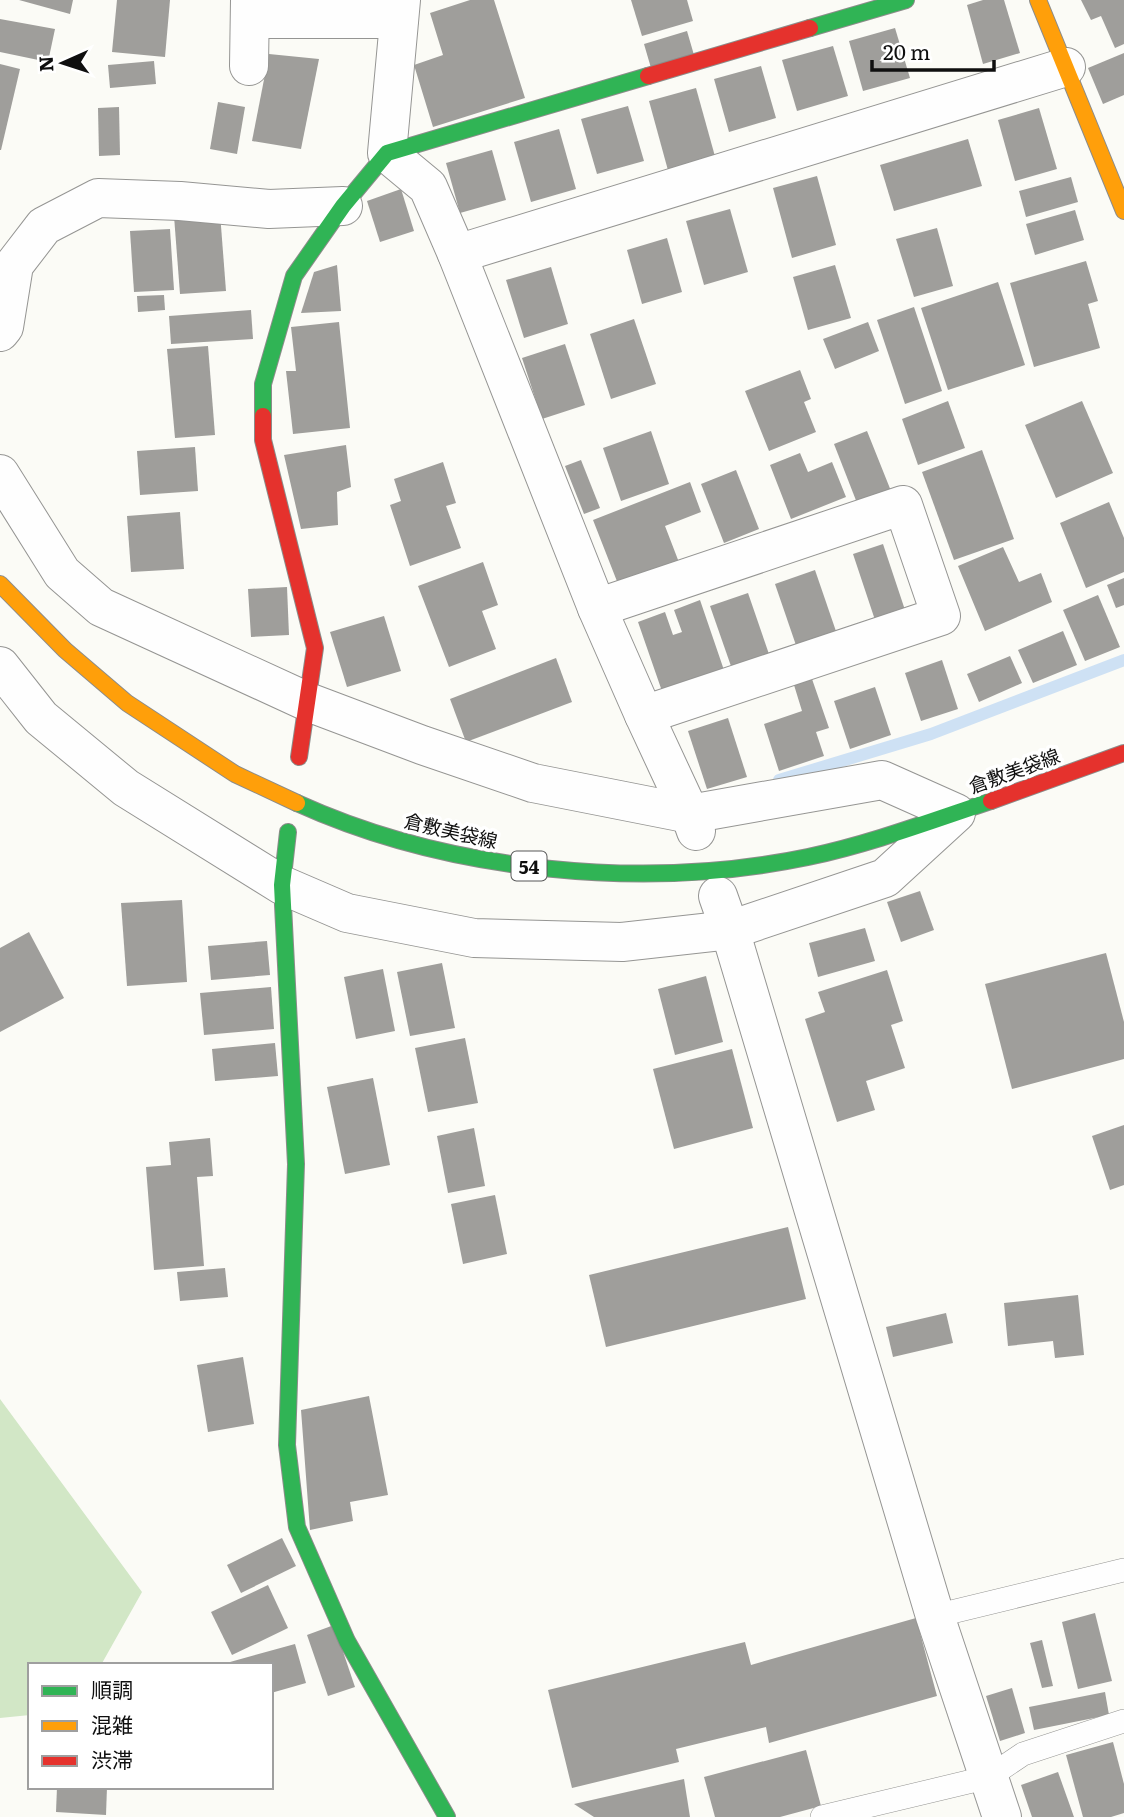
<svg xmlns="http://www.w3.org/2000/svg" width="1124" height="1817" font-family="Literata,'Noto Sans JP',serif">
	<rect width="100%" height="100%" fill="#fbfbf6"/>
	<path fill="#d2e7c6" d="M0 1399 142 1592 101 1665H30V1715L0 1718Z"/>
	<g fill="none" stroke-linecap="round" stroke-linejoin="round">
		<path stroke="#cee1f4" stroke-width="12" d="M779 780 931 734 1124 660"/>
	</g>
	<g fill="#9f9e9b">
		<path d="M19 0H73L70 14Z"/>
		<path d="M117 0H170L165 57 112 52Z"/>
		<path d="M470 0H494L525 98 433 127 414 65 443 55 430 13Z"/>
		<path d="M631 0H687L693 21 642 36Z"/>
		<path d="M983 0H1004L1020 53 983 64 967 5Z"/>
		<path d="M1081 0H1124V44L1115 48 1101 16 1091 20Z"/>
		<path d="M0 19 55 29 48 62 0 52Z"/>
		<path d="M895 28 910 78 863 91 849 41Z"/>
		<path d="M687 31 694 55 651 68 644 44Z"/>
		<path d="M833 46 848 96 797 111 782 60Z"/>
		<path d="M1124 53V95L1103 104 1088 68Z"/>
		<path d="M269 54 319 59 301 149 252 141Z"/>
		<path d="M154 61 156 84 110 88 108 65Z"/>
		<path d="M0 64 20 69 1 150H0Z"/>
		<path d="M761 66 776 118 729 132 714 79Z"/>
		<path d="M696 88 716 160 669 174 649 101Z"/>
		<path d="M218 102 245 107 237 154 210 149Z"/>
		<path d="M628 106 644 161 597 174 581 119Z"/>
		<path d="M119 107 120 155 99 156 98 108Z"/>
		<path d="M1039 108 1057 169 1015 181 998 120Z"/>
		<path d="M559 129 576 189 531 202 514 142Z"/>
		<path d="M968 139 982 186 894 211 880 165Z"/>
		<path d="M492 150 506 200 460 213 446 163Z"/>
		<path d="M817 176 836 245 792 258 773 188Z"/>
		<path d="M1071 177 1078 202 1026 217 1019 191Z"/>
		<path d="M401 189 414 231 380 242 367 201Z"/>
		<path d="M730 209 748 272 704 285 686 221Z"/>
		<path d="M1075 210 1084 240 1035 255 1026 224Z"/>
		<path d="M220 213 226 291 180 294 174 216Z"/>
		<path d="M937 228 953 286 914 297 896 239Z"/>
		<path d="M170 229 174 290 134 292 130 231Z"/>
		<path d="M667 238 682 292 642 304 627 250Z"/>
		<path d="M1086 261 1098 301 1088 304 1100 348 1034 367 1010 283Z"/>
		<path d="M337 265 341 311 301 313 314 272Z"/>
		<path d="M835 265 851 318 808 330 793 277Z"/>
		<path d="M551 267 568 324 524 338 506 280Z"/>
		<path d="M998 282 1025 365 948 390 921 308Z"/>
		<path d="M164 295 165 310 138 312 137 296Z"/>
		<path d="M914 307 942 391 905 404 877 320Z"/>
		<path d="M251 310 253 339 171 344 169 316Z"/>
		<path d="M634 319 656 384 611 399 590 334Z"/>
		<path d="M339 322 350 428 293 434 286 371H296L291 327Z"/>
		<path d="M868 322 879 351 835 369 823 339Z"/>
		<path d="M565 344 585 405 542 419 522 358Z"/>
		<path d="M208 346 215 435 175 438 167 349Z"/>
		<path d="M800 370 811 399 804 402 816 432 769 451 745 391Z"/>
		<path d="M948 401 965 448 918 465 902 419Z"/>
		<path d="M1082 401 1113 473 1056 498 1025 425Z"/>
		<path d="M651 431 669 484 621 501 603 448Z"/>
		<path d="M867 431 891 491 857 503 834 444Z"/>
		<path d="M346 445 351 487 337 492 338 525 301 529 284 455Z"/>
		<path d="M195 447 198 491 140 495 137 451Z"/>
		<path d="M982 450 1014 539 954 560 922 472Z"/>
		<path d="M800 453 808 472 832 462 846 497 791 519 770 465Z"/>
		<path d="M581 460 600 508 584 514 565 466Z"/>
		<path d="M443 462 456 503 446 506 461 548 410 566 390 505 401 501 394 479Z"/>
		<path d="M736 470 759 529 724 543 701 484Z"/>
		<path d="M690 482 701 512 665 526 680 565 620 589 593 520Z"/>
		<path d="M1109 502 1124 538V572L1086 588 1060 523Z"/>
		<path d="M180 512 184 569 131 572 127 516Z"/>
		<path d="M883 544 906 613 876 623 853 554Z"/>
		<path d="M1003 547 1019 582 1041 573 1052 602 985 631 958 566Z"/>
		<path d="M483 562 498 605 482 611 496 649 449 667 418 586Z"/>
		<path d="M815 570 839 640 799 654 775 584Z"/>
		<path d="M1124 578V605L1116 608 1107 585Z"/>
		<path d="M287 587 289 635 251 637 248 589Z"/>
		<path d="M748 593 770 657 732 669 710 606Z"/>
		<path d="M1098 595 1120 647 1085 661 1063 610Z"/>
		<path d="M700 600 726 676 664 697 638 622 665 612 673 635 682 632 674 610Z"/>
		<path d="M384 616 401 671 347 687 330 632Z"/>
		<path d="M1063 631 1077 665 1033 683 1018 650Z"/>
		<path d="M1010 656 1022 683 979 702 967 674Z"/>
		<path d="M556 658 572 702 466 742 450 699Z"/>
		<path d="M942 660 958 709 921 721 905 673Z"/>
		<path d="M812 679 829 728 816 732 824 756 779 771 764 724 802 711 794 685Z"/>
		<path d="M875 687 891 735 850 749 834 701Z"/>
		<path d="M728 718 747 777 707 789 688 731Z"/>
		<path d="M920 891 934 930 901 942 887 902Z"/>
		<path d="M182 900 187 982 127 986 121 903Z"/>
		<path d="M865 928 875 961 818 977 809 943Z"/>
		<path d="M29 932 64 998 0 1032V948Z"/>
		<path d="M267 941 270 975 211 980 208 946Z"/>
		<path d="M1106 953 1124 1022V1059L1012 1089 985 984Z"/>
		<path d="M442 963 455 1028 410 1036 397 972Z"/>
		<path d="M383 969 395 1031 356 1039 344 977Z"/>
		<path d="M887 970 903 1021 891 1025 905 1068 866 1081 875 1110 837 1122 805 1019 825 1012 818 992Z"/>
		<path d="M706 976 723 1042 675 1055 658 989Z"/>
		<path d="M271 987 274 1029 204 1035 200 993Z"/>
		<path d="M465 1038 478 1103 428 1112 415 1048Z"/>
		<path d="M275 1043 278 1076 215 1081 212 1049Z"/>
		<path d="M732 1049 753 1128 674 1149 653 1069Z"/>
		<path d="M373 1078 390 1165 345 1174 327 1087Z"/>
		<path d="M1124 1125V1185L1110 1190 1092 1136Z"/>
		<path d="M474 1128 485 1186 448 1193 437 1136Z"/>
		<path d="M210 1138 213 1176 197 1177 204 1266 154 1270 146 1167 171 1165 169 1142Z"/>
		<path d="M495 1195 507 1254 463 1264 451 1204Z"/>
		<path d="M788 1227 806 1299 606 1347 589 1275Z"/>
		<path d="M225 1268 228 1297 180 1301 177 1272Z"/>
		<path d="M1078 1295 1084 1355 1055 1358 1053 1341 1008 1346 1004 1303Z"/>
		<path d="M946 1313 953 1343 893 1357 886 1327Z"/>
		<path d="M243 1357 254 1424 208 1432 197 1365Z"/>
		<path d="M369 1396 388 1495 350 1502 353 1521 310 1530 301 1410Z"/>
		<path d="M282 1538 296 1566 241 1593 227 1565Z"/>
		<path d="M268 1585 288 1628 232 1655 211 1612Z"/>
		<path d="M1095 1613 1112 1681 1078 1689 1062 1622Z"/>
		<path d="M916 1618 937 1696 769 1743 766 1727 676 1749 679 1762 572 1788 548 1690 745 1642 751 1665Z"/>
		<path d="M334 1625 355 1687 328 1696 307 1635Z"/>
		<path d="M1042 1640 1053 1686 1042 1688 1030 1643Z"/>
		<path d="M295 1644 306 1683 271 1693V1665H231L230 1662Z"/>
		<path d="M1012 1688 1025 1733 1000 1741 986 1696Z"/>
		<path d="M1105 1692 1109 1715 1034 1730 1029 1707Z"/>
		<path d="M1113 1742 1124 1784V1813L1111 1817H1083L1066 1755Z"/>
		<path d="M806 1750 821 1806 780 1817H715L704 1777Z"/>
		<path d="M1058 1772 1074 1817H1032L1021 1785Z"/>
		<path d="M684 1779 690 1817H594L574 1804Z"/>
		<path d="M57 1787H107L106 1815 56 1812Z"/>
	</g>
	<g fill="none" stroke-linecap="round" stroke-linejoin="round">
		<g stroke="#959593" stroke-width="24">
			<g id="lane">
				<path d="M935 1616 1124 1570"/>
				<path d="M822 1817 989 1777 1023 1754 1124 1721"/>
			</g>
		</g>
		<g stroke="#959593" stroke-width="40">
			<g id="street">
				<path d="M401 0 387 153 428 187 457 254 597 608 644 715 690 814 696 831"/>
				<path d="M251 19H399"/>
				<path d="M249 66 250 0"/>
				<path d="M457 254 1066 67"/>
				<path d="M0 332 4 327 14 265 44 226 98 198 180 201 269 209 343 206"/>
				<path d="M0 474 62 573 101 607 308 702 422 745 533 783 690 814 882 780 956 813 885 878 730 930 622 942 474 938 347 913 282 885 126 788 41 718 0 666"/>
				<path d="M597 608 903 505 941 616 644 715"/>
				<path d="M718 896 730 930 935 1616 1002 1817"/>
			</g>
		</g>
		<g stroke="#8c8c8a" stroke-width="18">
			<g id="fast">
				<path d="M810 28 906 0"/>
				<path d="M263 416V384L294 276 343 206 387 153 648 76"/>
				<path d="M297 803C449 872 645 891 808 857 870 844 931 821 991 801"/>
				<path d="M288 832 282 885 296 1164 287 1445 297 1527 347 1641 447 1817"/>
			</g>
		</g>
		<g stroke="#8c8c8a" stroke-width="18">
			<g id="slow">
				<path d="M1038 0 1124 211"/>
				<path d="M0 584 65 650 127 703 235 774 297 803"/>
			</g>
		</g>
		<g stroke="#8c8c8a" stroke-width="18">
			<g id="jam">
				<path d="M648 76 810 28"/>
				<path d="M263 416V440L315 648 299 757"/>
				<path d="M991 801 1124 753"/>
			</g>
		</g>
		<use href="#lane" stroke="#fefefe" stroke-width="23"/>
		<use href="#street" stroke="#fefefe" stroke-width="38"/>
		<use href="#fast" stroke="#30b455" stroke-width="16"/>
		<use href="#slow" stroke="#ff9f0a" stroke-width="16"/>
		<use href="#jam" stroke="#e5322d" stroke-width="16"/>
	</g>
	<g text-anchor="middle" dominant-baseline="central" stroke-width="7" stroke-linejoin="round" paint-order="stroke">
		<rect fill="#fff" stroke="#575757" stroke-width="2" x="511.5" y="851.5" width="35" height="29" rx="5"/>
		<g font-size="18" font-weight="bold" fill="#0f0f0f">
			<text x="529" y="866">54</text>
		</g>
		<g font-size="19" fill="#0f0f0f" stroke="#fff">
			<text transform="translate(1014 770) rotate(-20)">倉敷美袋線</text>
			<text transform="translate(451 830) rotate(13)">倉敷美袋線</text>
		</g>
	</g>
	<rect x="28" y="1663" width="245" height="126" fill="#ffffff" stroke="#9f9f9f" stroke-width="2"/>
	<rect x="42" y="1686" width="35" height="10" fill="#30b455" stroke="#9f9f9f" stroke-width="2"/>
	<text x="91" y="1698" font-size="21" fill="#0f0f0f">順調</text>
	<rect x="42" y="1721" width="35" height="10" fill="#ff9f0a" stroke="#9f9f9f" stroke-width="2"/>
	<text x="91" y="1733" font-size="21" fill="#0f0f0f">混雑</text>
	<rect x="42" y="1756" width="35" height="10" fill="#e5322d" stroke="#9f9f9f" stroke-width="2"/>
	<text x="91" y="1768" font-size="21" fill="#0f0f0f">渋滞</text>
	<g transform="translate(63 63) rotate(267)" stroke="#ffffff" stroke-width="5" paint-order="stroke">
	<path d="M0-5L12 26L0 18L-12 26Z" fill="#0f0f0f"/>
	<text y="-10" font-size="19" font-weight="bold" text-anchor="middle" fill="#0f0f0f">N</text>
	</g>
	<path d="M872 60v10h122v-10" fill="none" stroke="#0f0f0f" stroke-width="3.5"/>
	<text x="883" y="60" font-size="21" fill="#0f0f0f" stroke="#ffffff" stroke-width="5" paint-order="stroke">20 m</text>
</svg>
